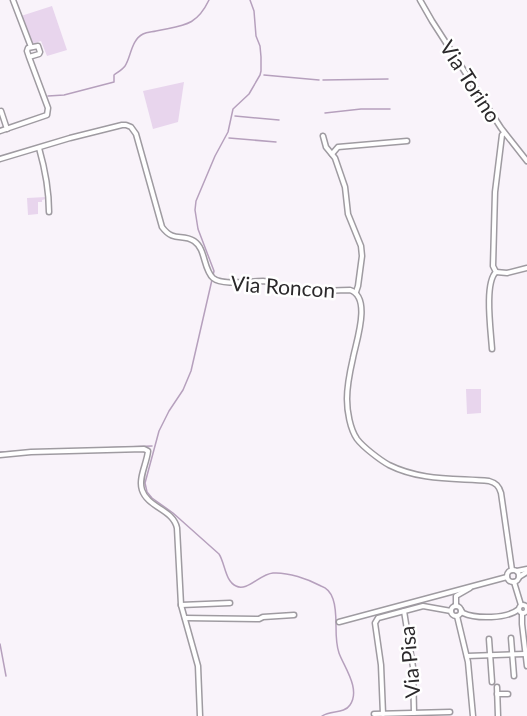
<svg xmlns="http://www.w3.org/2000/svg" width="527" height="716" font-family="Lato,sans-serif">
	<rect width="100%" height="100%" fill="#f9f3fa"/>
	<g fill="#e8d5ed">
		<path d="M52 6 67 50 47 56 41 41 32 44 21 16Z"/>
		<path d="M184 82 178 122 153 129 143 91Z"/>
		<path d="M46 197V199L42 200V202H38V214L28 215 27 198Z"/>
		<path d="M466 389H481V413L467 414Z"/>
	</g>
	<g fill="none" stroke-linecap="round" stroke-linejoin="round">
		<g stroke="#b6a0bd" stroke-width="1.5">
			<path d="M250 0 254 11 256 36 260 46 261 57V71L260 75 249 94 233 109 228 132 215 156 196 201 195 210 198 229 214 271 191 371 183 390 169 411 159 431 145 483 147 492 152 498 173 513 219 554C225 563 225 581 236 586 247 592 260 574 273 573 288 572 308 579 321 586 327 588 331 593 333 599 339 616 333 636 339 653 344 667 361 689 350 705 344 714 331 710 322 716"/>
			<path d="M264 75 319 80"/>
			<path d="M323 80 388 79"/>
			<path d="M48 96 64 95 114 82V75C118 72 122 70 125 66 131 57 131 40 143 34 147 32 152 32 156 31 183 25 196 27 209 0"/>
			<path d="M325 113 361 109H390"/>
			<path d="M235 116 279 120"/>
			<path d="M229 138 276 142"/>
			<path d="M0 452 152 446"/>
			<path d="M0 644 6 676"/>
		</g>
		<g stroke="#9f9ba1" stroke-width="7">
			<g id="minor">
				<path d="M13 0 31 47"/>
				<path d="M420 0 432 21 501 128 527 161"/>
				<path d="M1 111 7 129"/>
				<path d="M0 131 47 115 48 108 29 57 27 51 28 48 38 46 40 52 39 54 29 57"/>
				<path d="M323 136 326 147 335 158 345 187 348 214 361 246 362 256 358 286 356 292"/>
				<path d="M39 148C45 169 49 190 49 212"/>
				<path d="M332 154 338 147 407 141"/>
				<path d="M0 159 70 138 122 125H126L131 127 136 134 162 227C174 243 182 233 194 241 206 249 203 269 213 278 222 286 251 281 263 281 275 282 283 290 294 291 312 292 332 290 350 290 372 297 356 342 353 358 350 371 347 385 347 399 347 411 350 429 357 439 363 447 380 460 389 465 421 481 455 478 489 481 496 483 499 486 501 493L512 570"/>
				<path d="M496 272 493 266 495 192 502 135 504 133"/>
				<path d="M496 272 507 273 527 268"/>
				<path d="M492 349C491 332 484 283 496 272"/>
				<path d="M0 455 31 452 144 449 148 451C147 463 138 478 142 490 148 508 173 509 177 528L181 605 198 666 200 716"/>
				<circle cx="513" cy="576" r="6"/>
				<path d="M517 571 527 569"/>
				<path d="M519 577 527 572"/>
				<path d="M514 582 521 605"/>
				<circle cx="523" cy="609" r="4"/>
				<path d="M181 605 230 603"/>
				<path d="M456 606V596L470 588"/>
				<circle cx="456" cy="611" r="5"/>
				<path d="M461 610 463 613C476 619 507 619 519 609"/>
				<path d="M404 611 413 667 414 713"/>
				<path d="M522 614V624L527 666"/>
				<path d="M457 616 468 662 473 716"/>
				<path d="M185 618 259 619 263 617 294 615"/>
				<path d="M339 622 507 577"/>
				<path d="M511 638 514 676"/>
				<path d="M489 639 492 682"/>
				<path d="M467 656 525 654"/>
				<path d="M497 687 498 716"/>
				<path d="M497 694H508"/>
				<path d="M374 714 450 712"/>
				<path d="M383 714 381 665 375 623 378 618 423 606 451 611"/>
			</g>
		</g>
		<use href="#minor" stroke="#fff" stroke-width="4"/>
	</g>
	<g text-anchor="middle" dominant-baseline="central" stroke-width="5" stroke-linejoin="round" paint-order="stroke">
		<g font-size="21" fill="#2b292b" stroke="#fff">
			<text transform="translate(471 81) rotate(57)">Via Torino</text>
			<text transform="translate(283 286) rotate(4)">Via Roncon</text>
			<text transform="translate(409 662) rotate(-95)">Via Pisa</text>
		</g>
	</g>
</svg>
